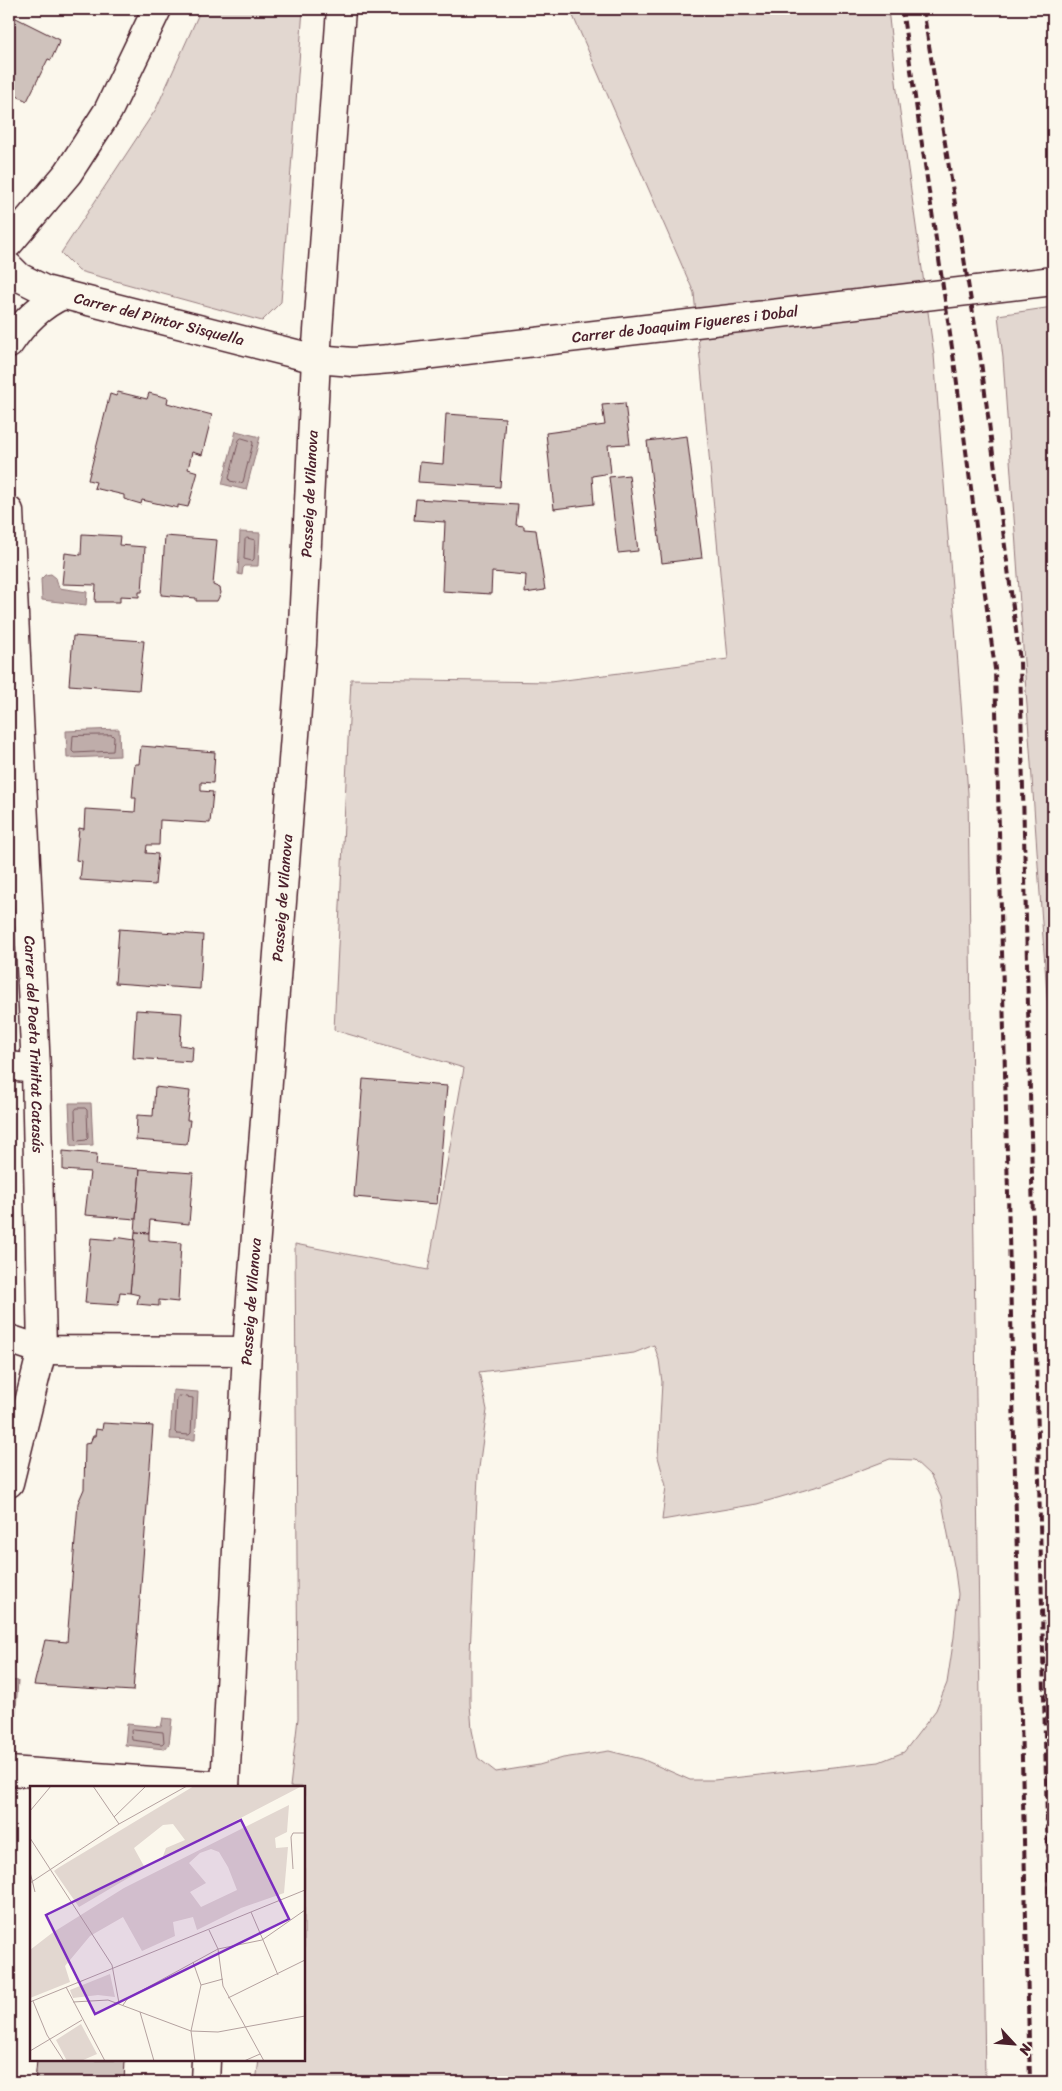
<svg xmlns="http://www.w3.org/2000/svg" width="1062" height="2091" font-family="Sriracha,sans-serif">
	<rect width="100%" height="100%" fill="#fbf7ec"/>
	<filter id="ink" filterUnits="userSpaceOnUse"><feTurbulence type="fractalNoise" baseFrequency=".02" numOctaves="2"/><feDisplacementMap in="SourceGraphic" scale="10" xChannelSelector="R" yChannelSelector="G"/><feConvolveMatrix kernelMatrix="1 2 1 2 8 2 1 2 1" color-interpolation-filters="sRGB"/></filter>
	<g filter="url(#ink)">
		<g fill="#e2d7d0" stroke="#967b7e" fill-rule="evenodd">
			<path d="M201 9H303L281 302 262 321 79 271 61 253 156 109Z"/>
			<path d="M570 9H888L897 90 934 355 968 793 985 2082H256L259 2060H304V1787H290L298 1718 295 1244 428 1270 464 1068 334 1030 351 679 550 682 728 659 694 293ZM654 1345 659 1360 662 1382 658 1457 666 1486 662 1520 757 1504 822 1485 890 1459 914 1460 931 1476 941 1497 955 1571 958 1594 954 1637 947 1683 936 1710 904 1752 879 1762 714 1780H690L642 1759 609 1751 563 1758 539 1765 496 1772 478 1758 472 1730 470 1703V1654L478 1475 487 1410 479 1372 634 1353Z"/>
			<path d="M1053 307V1053H1051L1003 358 998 315Z"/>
		</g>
		<g fill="#bfadaa" stroke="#907477">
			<path d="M236 431 260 437 246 490 222 484Z"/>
			<path d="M240 532 260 533 258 566H245L243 568 242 575 238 574Z"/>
			<path d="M51 574 56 578 59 588 87 592 86 605 42 600 41 579 45 575Z"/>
			<path d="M119 729 120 756 67 758 66 731Z"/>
			<path d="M69 1103H91L93 1145 71 1146Z"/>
			<path d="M173 1390 198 1392 195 1440 170 1439Z"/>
			<path d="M9 1680 18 1681 14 1736 9 1735Z"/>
			<path d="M163 1718 172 1719 169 1744 165 1749 125 1745 127 1724 161 1727Z"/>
		</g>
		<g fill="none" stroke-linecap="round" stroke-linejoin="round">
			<g stroke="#79585e" stroke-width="1">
				<path d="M242 438 252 441 253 443 243 482 240 483 230 481 229 478 239 440Z"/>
				<path d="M247 538 255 540 254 559 252 561 244 559 245 540Z"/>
				<path d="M112 735 114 737 113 751 74 753 72 751 73 736Z"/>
				<path d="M77 1108H85L87 1110 88 1138 86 1140 78 1141 76 1139 75 1111Z"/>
				<path d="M180 1396 193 1398 191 1433 189 1435 177 1434 175 1432 177 1398Z"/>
				<path d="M134 1729 163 1732 164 1742 162 1744 132 1740 131 1731Z"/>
			</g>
		</g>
		<g fill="#cfc2bc" stroke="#4a1f2b">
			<path d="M76 9H90L88 14Z"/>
			<path d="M12 16 60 40 51 60 48 59 27 101 9 92V23Z"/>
			<path d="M118 392 147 399 149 393 168 398 167 403 212 415 202 455 192 452 188 469 198 472 188 507 178 505V508L142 500 141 504 124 499V495L94 488 96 482 88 480 110 394 116 396Z"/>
			<path d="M625 403 630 444 608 445 611 473 592 476 594 504 554 509 546 433 605 425 602 405Z"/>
			<path d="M446 414 505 418 500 487 418 482 420 462 443 464Z"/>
			<path d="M687 436 702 558 662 563 647 441Z"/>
			<path d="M629 475 638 551 618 553 609 477Z"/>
			<path d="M416 499 518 505 516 525 524 526V529L536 530 545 590 525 593 526 575 492 572 491 594 442 591 445 522 414 520Z"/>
			<path d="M82 534 120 536 119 545 145 547 142 592H139V597L120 596V602H95L96 585 62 584 65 553 81 555Z"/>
			<path d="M165 536 217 540 213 585 220 588 221 593 217 601H196V598L161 595Z"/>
			<path d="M73 636 144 641 139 690 69 685Z"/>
			<path d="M141 746 215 752 213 783 201 782V791L213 792 210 823 160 820 159 845H147L146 853 158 854 155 885 80 880 82 861 76 860 79 828 84 829 85 809 135 812 136 798H132L135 764H139Z"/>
			<path d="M119 929 203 935 200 989 115 983Z"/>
			<path d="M136 1010 182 1013 180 1045 193 1047 192 1062 133 1058Z"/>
			<path d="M363 1079 447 1086 437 1204 354 1197Z"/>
			<path d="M155 1087 190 1091 187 1120H190L187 1144 136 1140 137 1115 153 1116Z"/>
			<path d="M63 1151 97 1154 96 1165 140 1169 136 1219 85 1215 90 1172 63 1170Z"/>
			<path d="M140 1169 193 1173 189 1224 150 1220 149 1233 135 1232Z"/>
			<path d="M135 1232 149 1233V1240L181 1243 178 1302 159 1300V1306L137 1304 139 1295 130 1293Z"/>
			<path d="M115 1237 135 1240 130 1293 120 1292 118 1305 85 1303 91 1238 115 1240Z"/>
			<path d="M103 1423 153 1426 133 1691 34 1685 45 1640 67 1642 78 1503 84 1489 85 1444 90 1443 93 1436H95L96 1429 102 1430Z"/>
			<path d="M37 2060H125L124 2082H35Z"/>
		</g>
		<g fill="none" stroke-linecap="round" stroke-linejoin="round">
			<g stroke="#4a1f2b" stroke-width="31">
				<g id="street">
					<path id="s1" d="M9 267 19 277 45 290 316 359 353 362 390 359 1053 281"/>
					<path d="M9 344C23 323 40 305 63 295"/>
					<path id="s2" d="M9 511 36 1069 42 1350 9 1483"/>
					<path d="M9 1066 36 1069"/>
					<path d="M9 1339 42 1350 247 1351"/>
					<path d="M9 1771 225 1786"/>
				</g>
			</g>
			<g stroke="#4a1f2b" stroke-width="31">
				<g id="secondary">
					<path d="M9 243 68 173 108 111 157 9"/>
					<path id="s3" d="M225 1787 247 1351 302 645 316 359 341 9"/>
					<path d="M205 2082 206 2060"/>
				</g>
			</g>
			<use href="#street" stroke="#fbf7ec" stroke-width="28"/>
			<use href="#secondary" stroke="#fbf7ec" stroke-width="28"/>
			<g stroke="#4a1f2b" stroke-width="4" stroke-dasharray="8 4" stroke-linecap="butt">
				<path d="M902 9 955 368 995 669 1030 2082"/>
				<path d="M923 9 981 362 1020 661 1053 2082"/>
			</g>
		</g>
	</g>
	<g text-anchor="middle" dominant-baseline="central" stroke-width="4" stroke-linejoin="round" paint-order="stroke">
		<g font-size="15" fill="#4a1f2b" stroke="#fbf7ec">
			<text stroke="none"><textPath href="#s1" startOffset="161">Carrer del Pintor Sisquella</textPath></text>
			<text stroke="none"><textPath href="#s1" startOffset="694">Carrer de Joaquim Figueres i Dobal</textPath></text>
			<text stroke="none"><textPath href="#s3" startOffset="1296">Passeig de Vilanova</textPath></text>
			<text stroke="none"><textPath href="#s3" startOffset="891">Passeig de Vilanova</textPath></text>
			<text stroke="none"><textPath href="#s2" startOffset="534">Carrer del Poeta Trinitat Catasús</textPath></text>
			<text stroke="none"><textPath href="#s3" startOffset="486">Passeig de Vilanova</textPath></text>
		</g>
	</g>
	<g transform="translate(30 1786)">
		<rect width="275" height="275" fill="#fbf7ec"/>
		<path d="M164 0H272L132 73 136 62 155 54 143 38 133 39 104 62 115 82 49 121 24 85 28 82ZM259 19 257 46 245 52 246 62 258 61 254 107 211 122 167 144 163 131 143 136 145 150 112 165 93 131 60 150 35 180 40 196 0 212V164L22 147 94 102ZM181 63 189 66 198 81 207 104 171 121 160 106 176 97 159 77 170 67ZM80 188 85 211 68 209 43 212 40 204ZM51 238 67 268 51 275H37L26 254Z" fill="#e2d7d0" fill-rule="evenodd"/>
		<path fill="none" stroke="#b4a19f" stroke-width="1" d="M63 0 89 38M0 25 21 0M84 31 116 0M0 52 82 179 89 217M263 83 261 51 263 47H275M0 86 5 106M0 97 89 38 157 0M221 126 248 189M179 144 188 163 193 200 234 275M163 176 171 199 161 245 165 275M171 199 193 193M36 201 75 275M198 212 275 174M3 215 17 249 34 275M0 216 275 104M43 216 78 214 161 245 188 246 275 230M93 219 98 212 188 163 232 154 275 124M110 226 124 275M0 265 52 234M214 275 230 268"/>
		<path fill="#7b2cbf" fill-opacity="0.15" stroke="#7b2cbf" stroke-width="2.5" d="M211 34 259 133 65 228 16 129Z"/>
		<rect width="275" height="275" fill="none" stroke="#4a1f2b" stroke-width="2.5"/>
	</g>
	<rect width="1062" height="2091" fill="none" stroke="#fbf7ec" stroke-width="30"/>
	<rect x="15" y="15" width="1032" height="2061" fill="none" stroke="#4a1f2b" stroke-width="2" filter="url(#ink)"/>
	<g transform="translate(1014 2044) rotate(116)" stroke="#fbf7ec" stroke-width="4" paint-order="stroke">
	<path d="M0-4L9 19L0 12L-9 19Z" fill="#4a1f2b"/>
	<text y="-8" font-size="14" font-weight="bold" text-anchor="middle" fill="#4a1f2b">N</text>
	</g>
</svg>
